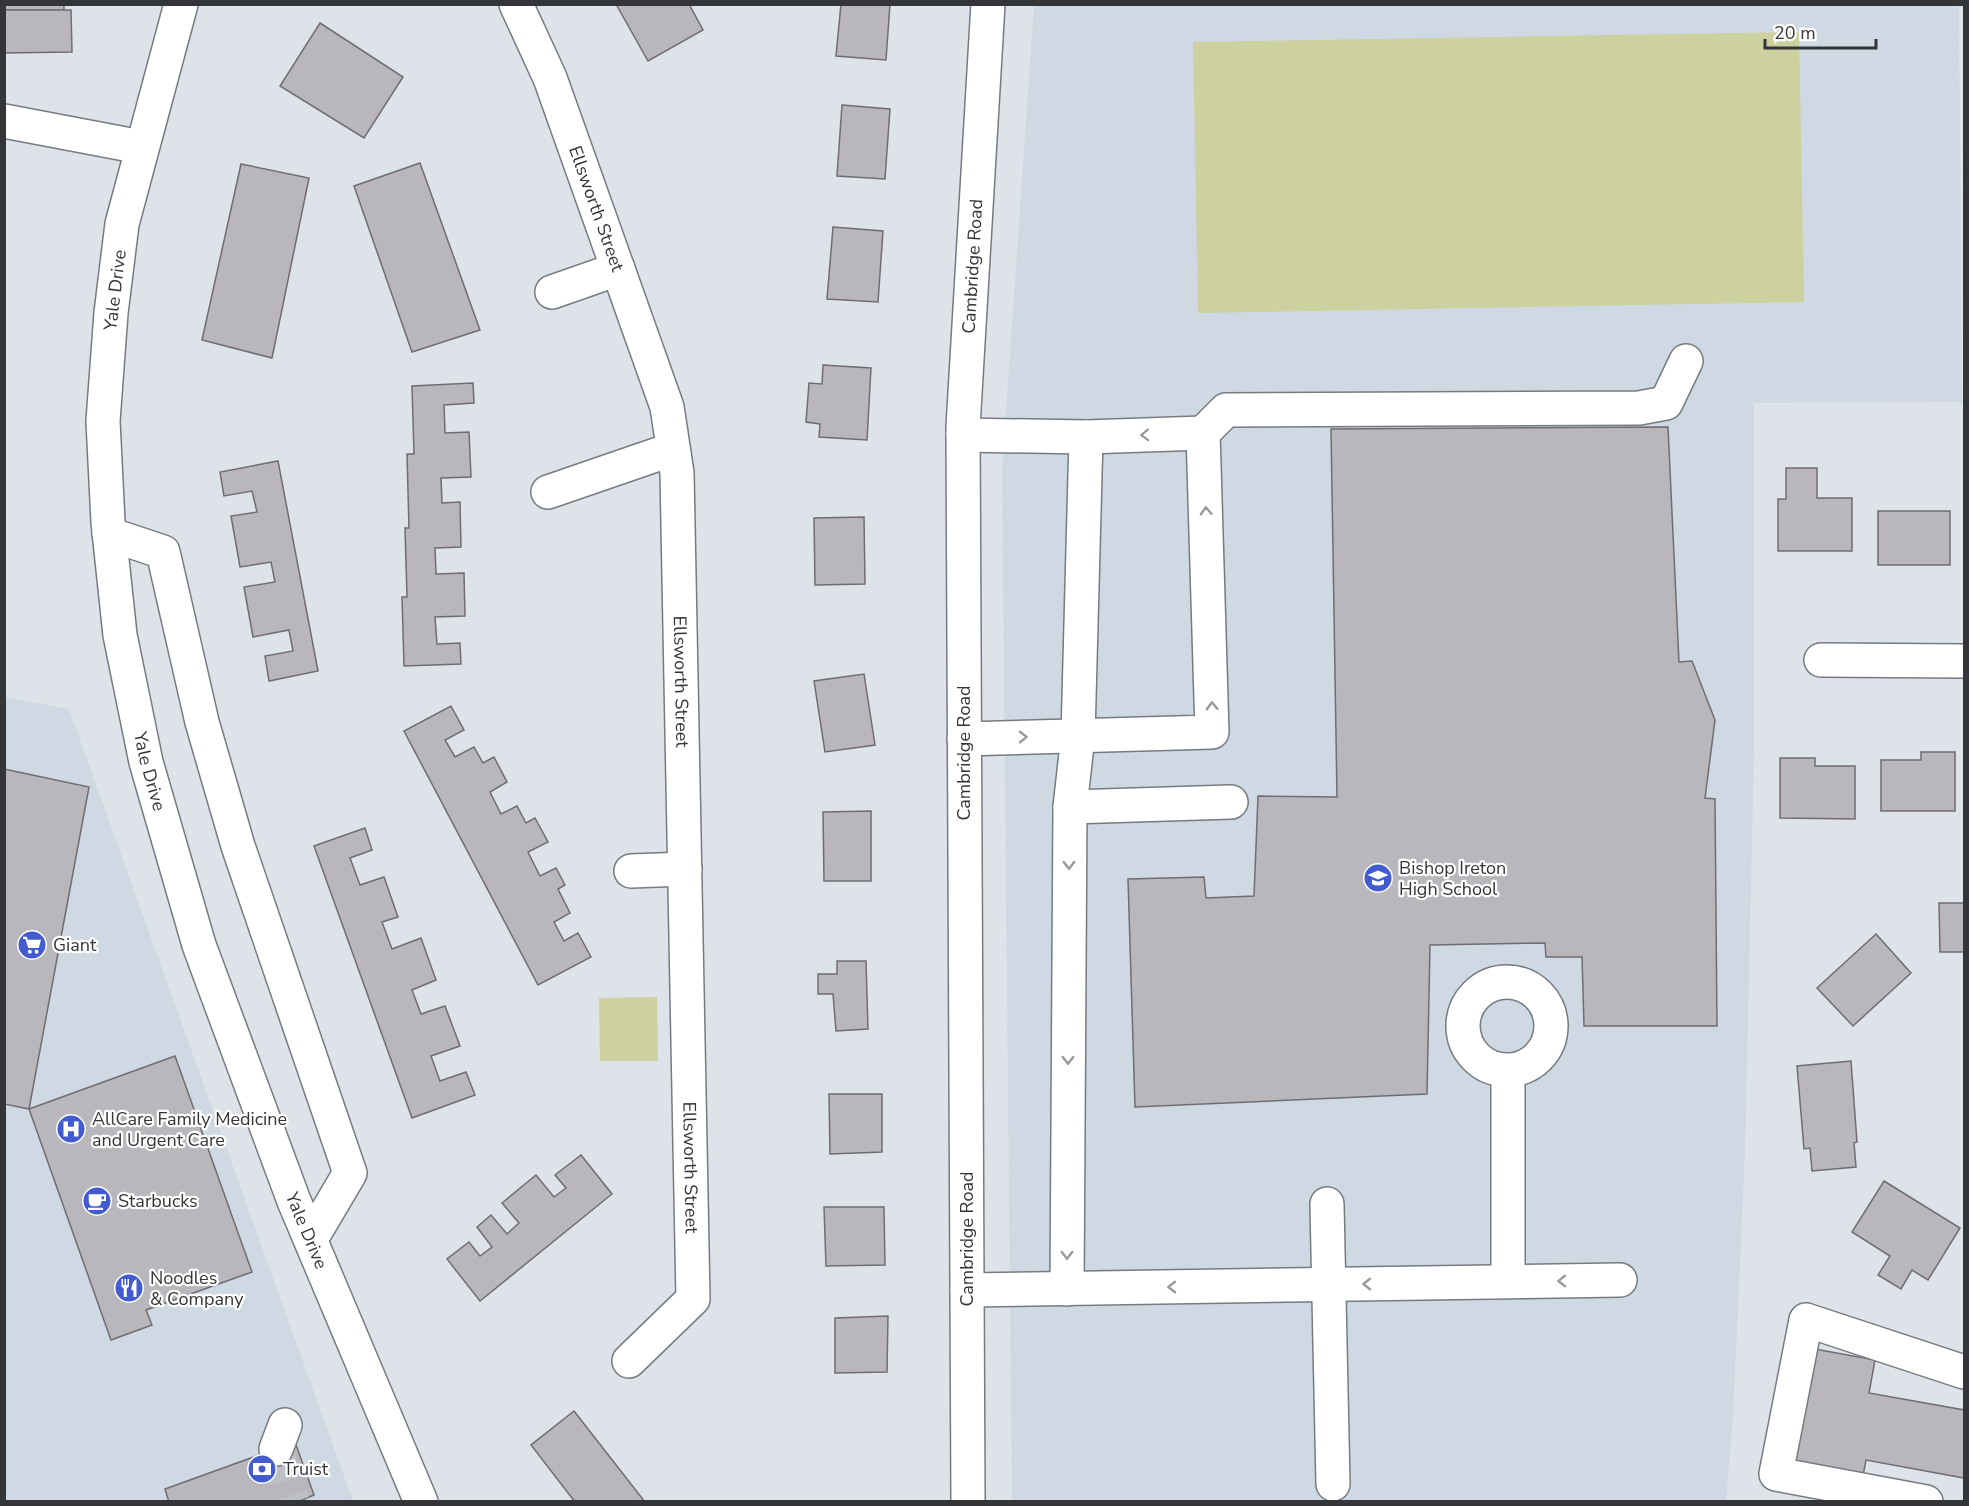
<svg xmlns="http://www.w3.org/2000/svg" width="1969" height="1506" font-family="'Nunito Sans',sans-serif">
	<rect width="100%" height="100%" fill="#dee3e9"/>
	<g fill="#ced9e4">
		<path d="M1034 5H1959L1962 402 1754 403V752L1745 1152 1733 1418 1726 1501 1012 1502 1002 470Z"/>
		<path d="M4 697 69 709 353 1501H5Z"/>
	</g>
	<g fill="#cdd09f">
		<path d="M1799 32 1804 302 1198 313 1193 42Z"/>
		<path d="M657 997 658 1061H600L599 998Z"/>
	</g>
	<g fill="#b9b6bc" stroke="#6f6d73" stroke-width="1.5">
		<rect x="4" y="4" width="60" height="6"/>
		<path d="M616 4H689L703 30 648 61Z"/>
		<path d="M841 4H890L886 60 836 56Z"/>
		<path d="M4 10H71L72 52 4 53Z"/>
		<path d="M320 23 403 77 364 138 280 86Z"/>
		<path d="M842 105 890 109 885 179 837 176Z"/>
		<path d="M420 163 480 330 412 352 354 186Z"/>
		<path d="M241 164 309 178 272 358 202 340Z"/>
		<path d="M833 227 883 231 878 302 827 299Z"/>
		<path d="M823 365 871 368 867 440 819 437 820 424 806 422 809 383 822 384Z"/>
		<path d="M473 383 474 403 444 405 445 433 469 432 471 477 441 478 442 503 460 502 461 547 435 548 436 574 464 573 465 616 435 617 437 644 460 643 461 664 404 666 402 597H407L405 528H409L407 454H414L412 386Z"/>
		<path d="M1668 427 1679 662 1692 661 1715 720 1705 798 1715 799 1717 1026H1584L1582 957H1546L1545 943 1430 945 1427 1094 1135 1107 1128 879 1204 877 1206 898 1254 896 1258 796 1337 797 1331 429Z"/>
		<path d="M278 461 318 671 269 681 265 656 293 651 289 630 253 637 244 587 275 582 271 562 240 567 231 516 257 512 252 491 224 496 220 472Z"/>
		<path d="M1786 468H1817V498H1852V551H1778V499H1786Z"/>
		<rect x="1878" y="511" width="72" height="54"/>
		<path d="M864 517 865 584 815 585 814 518Z"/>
		<path d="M864 674 875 745 825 752 814 681Z"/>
		<path d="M451 706 464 730 445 740 455 757 474 747 483 763 494 757 507 782 490 792 501 814 517 806 526 823 535 818 548 842 528 852 540 876 556 868 565 885 558 889 570 913 554 922 564 941 578 933 591 957 538 985 404 731Z"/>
		<path d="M1921 752H1955V811H1881V760H1921Z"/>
		<path d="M1780 758H1815V766H1855V819L1780 818Z"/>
		<path d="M4 769 89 787 29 1109 4 1104Z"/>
		<path d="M871 811V881H824L823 812Z"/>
		<path d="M365 828 372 850 350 858 360 885 384 877 398 917 382 922 392 949 421 938 436 980 412 990 421 1014 445 1006 460 1046 431 1056 440 1081 466 1072 475 1095 412 1118 314 846Z"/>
		<path d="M1939 903H1964V952H1940Z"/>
		<path d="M1876 934 1911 973 1853 1026 1817 988Z"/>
		<path d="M837 961H866L868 1029 836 1031 833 994H818V974H837Z"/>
		<path d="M175 1056 252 1272 146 1310 152 1325 111 1340 29 1109Z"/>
		<path d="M1851 1061 1857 1142 1854 1143 1856 1167 1812 1171 1810 1148 1804 1149 1797 1066Z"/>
		<path d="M829 1094H882V1152L830 1154Z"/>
		<path d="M581 1155 612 1194 480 1301 447 1259 469 1242 480 1256 492 1247 477 1227 491 1215 507 1234 519 1223 502 1203 536 1175 554 1197 566 1188 555 1175Z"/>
		<path d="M1884 1181 1960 1228 1928 1280 1912 1270 1901 1289 1878 1275 1890 1256 1852 1232Z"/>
		<path d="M824 1207H884L885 1265 826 1266Z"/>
		<path d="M888 1316 887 1372 835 1373V1318Z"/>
		<path d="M1815 1349 1875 1360 1869 1393 1964 1410V1478L1866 1460 1863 1476 1794 1464Z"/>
		<path d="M574 1411 645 1502H575L531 1445Z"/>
		<path d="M295 1442 314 1495 297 1502H169L165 1489Z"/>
	</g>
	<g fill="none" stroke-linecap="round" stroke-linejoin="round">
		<path stroke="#bcc0c6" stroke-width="33" stroke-dasharray="33 16" stroke-linecap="butt" d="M276 1449 293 1502"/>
		<g stroke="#767b80" stroke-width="36">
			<g id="minor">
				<path id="s1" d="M181 4 122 224 111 313 103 421 108 522 120 635 146 762 199 945 294 1201 421 1502"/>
				<path id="s2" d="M516 4 550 78 667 407 677 473 693 1299 629 1361"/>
				<path d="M4 121 141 147"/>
				<path d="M552 292 618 269"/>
				<path d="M963 435 1086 437 1203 433 1226 410 1639 408 1666 403 1686 361"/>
				<path d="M548 492 673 449"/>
				<path d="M109 534 163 552 202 722 238 846 350 1173 311 1239"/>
				<path d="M1821 660 1964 661"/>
				<path d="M964 739 1212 732 1203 433"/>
				<path d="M1070 807 1231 802"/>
				<path d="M631 871 685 869"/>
				<circle cx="1507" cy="1026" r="44"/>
				<path d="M1327 1204 1333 1484"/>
				<path d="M1508 1281V1071"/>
				<path d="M1067 1289 1070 807 1078 736 1086 437"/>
				<path d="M967 1290 1620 1280"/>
				<path d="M276 1449 285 1425"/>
				<path id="s3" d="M968 1502 963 427 988 4"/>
				<path d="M1926 1502 1776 1474 1806 1320 1964 1372"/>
			</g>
		</g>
		<use href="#minor" stroke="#fff" stroke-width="33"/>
	</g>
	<defs><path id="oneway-chevron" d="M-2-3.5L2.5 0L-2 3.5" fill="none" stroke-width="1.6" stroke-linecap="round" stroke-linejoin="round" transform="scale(1.5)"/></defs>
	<g stroke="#999a9c">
		<use href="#oneway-chevron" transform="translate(1145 435) rotate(178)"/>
		<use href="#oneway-chevron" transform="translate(1206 511) rotate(-92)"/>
		<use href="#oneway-chevron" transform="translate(1212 706) rotate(-92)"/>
		<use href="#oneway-chevron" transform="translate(1023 737) rotate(-1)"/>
		<use href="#oneway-chevron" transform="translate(1069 865) rotate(90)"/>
		<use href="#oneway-chevron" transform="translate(1068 1060) rotate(90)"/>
		<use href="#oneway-chevron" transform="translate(1067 1255) rotate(90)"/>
		<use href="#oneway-chevron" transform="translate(1562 1281) rotate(179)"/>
		<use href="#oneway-chevron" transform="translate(1367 1284) rotate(179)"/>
		<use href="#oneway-chevron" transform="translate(1172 1287) rotate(179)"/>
	</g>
	<defs>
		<g id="school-disc" transform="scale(1.5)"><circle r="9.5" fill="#425ccf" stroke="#fff"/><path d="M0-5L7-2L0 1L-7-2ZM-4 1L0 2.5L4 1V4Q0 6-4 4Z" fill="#fff"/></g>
		<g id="supermarket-disc" transform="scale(1.5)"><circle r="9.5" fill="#425ccf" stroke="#fff"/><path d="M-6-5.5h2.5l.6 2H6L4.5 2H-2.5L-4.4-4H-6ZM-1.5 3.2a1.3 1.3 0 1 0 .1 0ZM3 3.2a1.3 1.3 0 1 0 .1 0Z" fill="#fff"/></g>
		<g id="hospital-disc" transform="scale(1.5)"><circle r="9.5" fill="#425ccf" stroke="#fff"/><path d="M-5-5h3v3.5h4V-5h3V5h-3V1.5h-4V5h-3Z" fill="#fff"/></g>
		<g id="cafe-disc" transform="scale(1.5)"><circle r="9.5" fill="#425ccf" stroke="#fff"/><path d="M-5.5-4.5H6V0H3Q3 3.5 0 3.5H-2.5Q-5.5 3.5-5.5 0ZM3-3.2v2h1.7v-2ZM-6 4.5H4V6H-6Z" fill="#fff"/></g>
		<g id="restaurant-disc" transform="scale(1.5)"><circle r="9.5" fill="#425ccf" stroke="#fff"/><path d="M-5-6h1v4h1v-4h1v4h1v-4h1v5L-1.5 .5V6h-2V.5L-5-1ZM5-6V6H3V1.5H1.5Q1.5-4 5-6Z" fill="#fff"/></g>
		<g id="bank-disc" transform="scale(1.5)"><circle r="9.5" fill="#425ccf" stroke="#fff"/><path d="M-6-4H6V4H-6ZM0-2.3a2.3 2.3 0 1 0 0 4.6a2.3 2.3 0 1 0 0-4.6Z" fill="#fff"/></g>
	</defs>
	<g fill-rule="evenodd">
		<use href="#school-disc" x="1378" y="878"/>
		<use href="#supermarket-disc" x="32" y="945"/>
		<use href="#hospital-disc" x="71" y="1129"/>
		<use href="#cafe-disc" x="97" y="1201"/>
		<use href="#restaurant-disc" x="129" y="1288"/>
		<use href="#bank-disc" x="262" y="1469"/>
	</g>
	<g text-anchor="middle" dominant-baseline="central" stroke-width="4.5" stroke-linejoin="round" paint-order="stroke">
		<g font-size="18" fill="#333538" stroke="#fff">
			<text stroke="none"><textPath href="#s2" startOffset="220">Ellsworth Street</textPath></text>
			<text stroke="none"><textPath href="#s3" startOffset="1236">Cambridge Road</textPath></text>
			<text transform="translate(115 290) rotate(-83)">Yale Drive</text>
			<text stroke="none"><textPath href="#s2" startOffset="706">Ellsworth Street</textPath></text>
			<text transform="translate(964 753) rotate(-90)">Cambridge Road</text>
			<text stroke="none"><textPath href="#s1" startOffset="780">Yale Drive</textPath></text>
			<text stroke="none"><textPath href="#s2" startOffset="1192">Ellsworth Street</textPath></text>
			<text stroke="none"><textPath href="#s1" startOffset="1266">Yale Drive</textPath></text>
			<text transform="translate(967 1239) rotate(-90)">Cambridge Road</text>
		</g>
		<g font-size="18" fill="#333538" stroke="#fff" text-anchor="start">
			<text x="1399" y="868">Bishop Ireton<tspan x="1399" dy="21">High School</tspan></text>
			<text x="53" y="945">Giant</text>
			<text x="92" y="1119">AllCare Family Medicine<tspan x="92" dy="21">and Urgent Care</tspan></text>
			<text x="118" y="1201">Starbucks</text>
			<text x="150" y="1278">Noodles<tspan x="150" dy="21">&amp; Company</tspan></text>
			<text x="283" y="1469">Truist</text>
		</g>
	</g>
	<rect width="1969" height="1506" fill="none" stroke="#333538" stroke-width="12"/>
	<path d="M1765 39v9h111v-9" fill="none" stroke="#333538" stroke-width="3"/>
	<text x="1774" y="39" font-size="18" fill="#333538" stroke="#ffffff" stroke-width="4.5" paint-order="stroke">20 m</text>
</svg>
